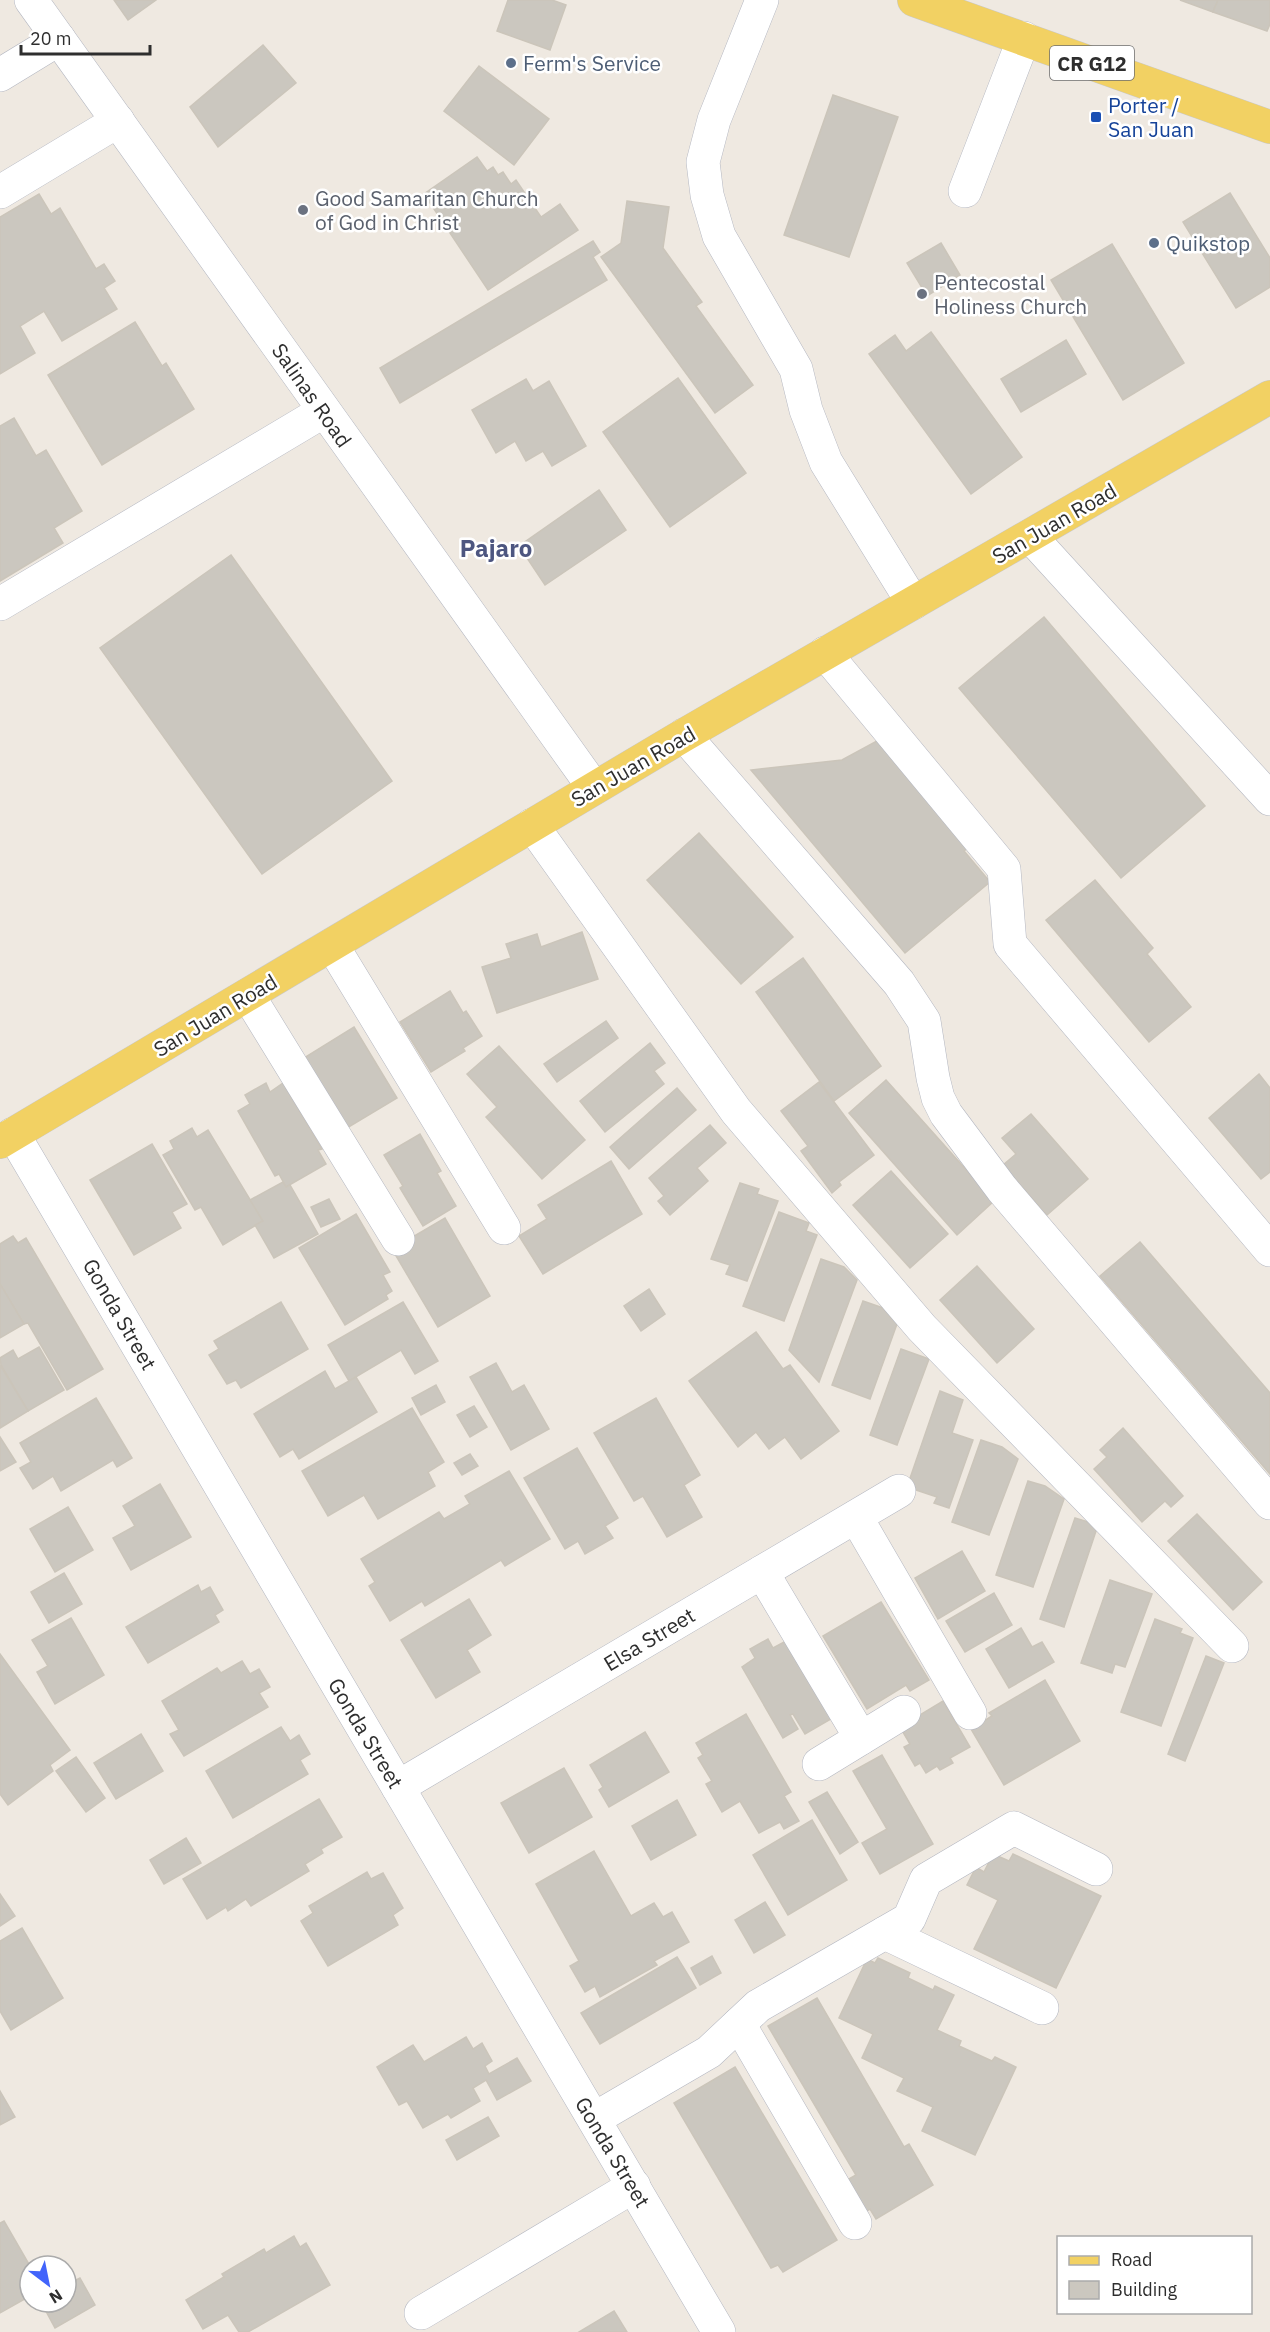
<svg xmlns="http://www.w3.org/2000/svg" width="1270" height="2332" font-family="'IBM Plex Sans',sans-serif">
	<rect width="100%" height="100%" fill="#efe9e1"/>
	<g fill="#cbc7bf" stroke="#cbc5ba" stroke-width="1.5">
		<path d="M114 0H156L128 20Z"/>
		<path d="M508 0H552L566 5 550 50 497 31Z"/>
		<path d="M1180 0H1218L1213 12Z"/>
		<path d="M1218 0H1270V24L1267 31 1213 12Z"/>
		<path d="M263 45 296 83 218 147 190 107Z"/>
		<path d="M479 66 549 119 514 165 444 111Z"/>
		<path d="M833 95 898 117 849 257 784 235Z"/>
		<path d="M477 157 487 171 493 167 498 175 503 172 511 184 516 180 541 217 560 204 578 230 488 290 424 194Z"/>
		<path d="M1230 193 1270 258V287L1236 308 1183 222Z"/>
		<path d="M39 194 51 214 60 208 96 269 104 264 115 281 104 288 117 309 62 341 44 311 20 326 35 353 0 374V217Z"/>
		<path d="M627 201 669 207 663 248 702 302 696 306 753 385 715 413 601 257 621 243Z"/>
		<path d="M593 241 600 252 593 257 607 280 400 403 380 368Z"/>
		<path d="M941 243 960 275 927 296 907 263Z"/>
		<path d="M1112 244 1184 363 1123 400 1051 280Z"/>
		<path d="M135 322 162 366 166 363 194 409 102 465 48 375Z"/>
		<path d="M931 332 1022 457 971 494 869 354 895 335 906 351Z"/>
		<path d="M1066 340 1086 374 1021 412 1001 379Z"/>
		<path d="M678 378 746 473 670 527 603 432Z"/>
		<path d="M526 379 533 391 549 381 586 446 552 466 543 451 526 461 515 441 496 453 472 410Z"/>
		<path d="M14 418 36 456 46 450 82 511 54 528 63 543 0 581V426Z"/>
		<path d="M599 490 626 530 545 585 519 546Z"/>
		<path d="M231 555 392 781 262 874 100 648Z"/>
		<path d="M1044 617 1205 806 1121 878 959 688Z"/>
		<path d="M877 741 968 848 964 851 990 882 905 953 751 770 842 760Z"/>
		<path d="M699 833 793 937 741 984 647 880Z"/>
		<path d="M1095 880 1153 948 1147 954 1191 1007 1149 1042 1046 920Z"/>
		<path d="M582 932 598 979 497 1013 482 967 511 958 506 944 537 934 541 947Z"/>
		<path d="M803 958 881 1066 834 1101 756 992Z"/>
		<path d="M450 991 463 1013 466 1011 482 1036 463 1048 465 1051 431 1072 400 1022Z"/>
		<path d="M606 1021 618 1038 557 1082 544 1064Z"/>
		<path d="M354 1027 397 1098 347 1128 304 1058Z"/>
		<path d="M650 1043 665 1063 654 1071 664 1084 605 1132 580 1101Z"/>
		<path d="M499 1046 585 1140 542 1179 486 1117 497 1107 467 1074Z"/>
		<path d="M1259 1074 1270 1088V1172L1261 1179 1209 1118Z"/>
		<path d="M886 1080 994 1201 957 1235 849 1113Z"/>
		<path d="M819 1082 874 1155 839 1182 841 1185 832 1193 801 1151 808 1146 781 1111Z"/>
		<path d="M266 1083 270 1092 283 1083 322 1149 318 1150 326 1164 286 1187 279 1174 275 1176 238 1111 250 1104 245 1095Z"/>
		<path d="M677 1088 696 1110 629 1169 610 1147Z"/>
		<path d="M1031 1114 1088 1179 1047 1215 1003 1165 1016 1154 1002 1138Z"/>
		<path d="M710 1125 726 1143 697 1168 708 1181 670 1215 658 1201 664 1196 649 1178Z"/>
		<path d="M192 1128 197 1137 208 1130 263 1221 223 1245 201 1207 195 1210 163 1155 174 1149 170 1141Z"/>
		<path d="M420 1134 441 1171 437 1173 456 1206 423 1226 400 1188 403 1186 384 1155Z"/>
		<path d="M152 1144 187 1204 172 1212 181 1228 134 1255 90 1180Z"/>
		<path d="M611 1161 642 1214 543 1274 519 1236 547 1219 538 1205Z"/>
		<path d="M891 1171 948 1234 910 1268 853 1205Z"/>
		<path d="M283 1182 286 1187 290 1185 318 1234 274 1258 255 1225 263 1221 250 1200Z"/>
		<path d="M740 1183 759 1189 757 1194 778 1201 747 1281 726 1274 730 1265 711 1259Z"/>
		<path d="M329 1199 340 1219 321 1227 311 1207Z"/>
		<path d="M779 1212 809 1223 806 1231 817 1235 784 1321 743 1306Z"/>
		<path d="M356 1214 390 1272 383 1275 392 1291 386 1295 388 1299 345 1325 299 1248Z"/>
		<path d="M445 1218 490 1296 438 1327 392 1249Z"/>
		<path d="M13 1236 18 1243 26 1238 103 1369 67 1390 28 1323 24 1324 0 1284V1244Z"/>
		<path d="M1140 1242 1270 1393V1474L1100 1276Z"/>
		<path d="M821 1259 844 1267 857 1280 819 1382 789 1350Z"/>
		<path d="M977 1266 1034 1329 997 1363 940 1300Z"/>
		<path d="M0 1284 24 1324 0 1338Z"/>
		<path d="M649 1289 665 1314 641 1331 624 1306Z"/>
		<path d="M863 1301 883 1308 897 1324 870 1399 832 1385Z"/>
		<path d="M281 1302 308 1349 241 1388 236 1380 227 1384 209 1355 219 1349 214 1341Z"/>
		<path d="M403 1302 438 1361 415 1374 401 1350 349 1381 328 1345Z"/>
		<path d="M756 1332 783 1369 790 1365 839 1431 801 1459 785 1437 769 1449 756 1432 738 1447 689 1381Z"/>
		<path d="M39 1347 64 1390 28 1411 1 1365 0 1358 13 1350 18 1359Z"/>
		<path d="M901 1349 929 1359 897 1445 870 1435Z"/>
		<path d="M496 1363 512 1392 524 1385 549 1429 511 1450 470 1377Z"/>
		<path d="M0 1365 28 1411 0 1428Z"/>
		<path d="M325 1371 335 1389 356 1377 377 1412 299 1459 293 1449 280 1457 254 1414Z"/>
		<path d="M436 1385 445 1402 421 1415 412 1398Z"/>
		<path d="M940 1391 963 1400 952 1433 973 1440 949 1508 934 1503 937 1497 907 1487Z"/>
		<path d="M96 1398 132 1458 117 1467 113 1460 61 1491 53 1476 33 1489 20 1468 31 1462 20 1443Z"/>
		<path d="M656 1398 700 1475 684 1485 702 1517 667 1537 643 1496 634 1501 594 1433Z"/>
		<path d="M474 1406 487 1427 470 1437 457 1415Z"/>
		<path d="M412 1408 444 1462 428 1472 435 1486 378 1519 364 1495 328 1516 302 1471Z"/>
		<path d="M1123 1428 1183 1496 1171 1507 1165 1501 1142 1522 1094 1469 1107 1457 1100 1450Z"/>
		<path d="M0 1437 16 1462 0 1471Z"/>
		<path d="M981 1440 1002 1447 1018 1459 989 1535 952 1522Z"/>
		<path d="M577 1448 618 1518 605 1526 613 1538 585 1554 578 1541 565 1549 524 1478Z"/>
		<path d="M470 1454 478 1466 462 1475 454 1463Z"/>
		<path d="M509 1471 550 1539 505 1566 501 1560 425 1606 422 1601 390 1621 369 1586 375 1582 361 1559 439 1512 444 1519 470 1504 465 1496Z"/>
		<path d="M1028 1481 1045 1486 1064 1499 1033 1587 996 1575Z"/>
		<path d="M160 1484 191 1537 131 1570 113 1538 135 1526 123 1506Z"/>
		<path d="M68 1507 93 1550 55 1572 30 1529Z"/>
		<path d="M1197 1514 1262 1582 1233 1610 1168 1541Z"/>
		<path d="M1075 1518 1098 1525 1064 1627 1040 1619Z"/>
		<path d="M962 1551 985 1591 938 1619 915 1578Z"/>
		<path d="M64 1573 82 1604 49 1623 31 1592Z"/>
		<path d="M1110 1580 1152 1594 1125 1667 1115 1664 1112 1673 1081 1663Z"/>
		<path d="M198 1585 201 1592 210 1587 223 1610 215 1615 219 1622 148 1663 126 1627Z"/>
		<path d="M994 1593 1012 1625 965 1652 946 1621Z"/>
		<path d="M469 1599 491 1635 467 1650 480 1672 436 1698 401 1640Z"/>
		<path d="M881 1602 929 1680 910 1691 906 1685 867 1709 823 1636Z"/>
		<path d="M71 1618 104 1675 55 1704 37 1672 48 1666 32 1640Z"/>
		<path d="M1155 1619 1182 1629 1180 1633 1193 1638 1161 1726 1121 1712Z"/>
		<path d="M1021 1628 1032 1647 1042 1642 1054 1662 1009 1688 986 1649Z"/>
		<path d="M768 1639 773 1648 788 1640 836 1716 805 1734 793 1714 790 1715 798 1729 783 1738 742 1667 755 1658 750 1649Z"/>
		<path d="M0 1654 70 1750 50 1765 53 1771 8 1805 0 1794Z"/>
		<path d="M1206 1656 1224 1663 1185 1761 1168 1754Z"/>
		<path d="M242 1661 250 1674 259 1669 270 1687 259 1693 268 1707 184 1756 170 1734 179 1730 162 1701 217 1668 221 1673Z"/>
		<path d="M1045 1680 1080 1741 1004 1785 971 1729 992 1716 989 1713Z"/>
		<path d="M943 1701 970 1747 950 1758 953 1763 940 1770 937 1766 926 1773 920 1763 915 1766 904 1747 910 1744 900 1727Z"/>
		<path d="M746 1714 791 1792 784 1796 799 1821 784 1829 780 1822 759 1833 740 1801 722 1812 706 1784 712 1781 698 1758 703 1755 696 1743Z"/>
		<path d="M281 1727 290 1741 299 1735 310 1754 300 1760 308 1774 233 1818 206 1771Z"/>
		<path d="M645 1732 669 1772 609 1807 599 1790 603 1787 590 1765Z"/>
		<path d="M141 1734 163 1771 116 1799 94 1763Z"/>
		<path d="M882 1755 933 1844 880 1874 862 1843 887 1829 853 1771Z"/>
		<path d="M76 1757 105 1798 86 1812 56 1771Z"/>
		<path d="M564 1768 592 1817 529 1853 501 1803Z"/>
		<path d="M827 1792 858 1842 840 1854 809 1802Z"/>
		<path d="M319 1799 342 1837 321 1849 323 1853 305 1864 309 1871 251 1906 246 1899 228 1911 226 1907 207 1919 183 1879Z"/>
		<path d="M677 1800 696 1835 651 1860 632 1826Z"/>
		<path d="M812 1820 847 1880 788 1915 753 1855Z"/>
		<path d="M186 1838 201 1863 164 1884 150 1860Z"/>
		<path d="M594 1851 631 1916 654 1903 663 1917 672 1912 689 1942 654 1961 657 1965 600 1997 595 1986 585 1992 570 1966 579 1961 536 1884Z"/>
		<path d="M993 1854 1009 1861 1013 1854 1101 1896 1056 1988 974 1949 998 1900 967 1885 976 1867 984 1872Z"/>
		<path d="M367 1872 371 1879 383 1873 403 1908 393 1915 398 1925 328 1966 301 1921 313 1913 309 1906Z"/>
		<path d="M0 1894 15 1916 0 1926Z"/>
		<path d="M765 1902 785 1935 754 1953 735 1920Z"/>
		<path d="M22 1928 63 1998 11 2030 0 2011V1941Z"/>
		<path d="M712 1956 721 1973 700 1985 691 1968Z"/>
		<path d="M677 1957 696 1988 600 2044 581 2013Z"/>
		<path d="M878 1958 910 1973 908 1978 933 1990 935 1986 954 1995 937 2030 961 2041 959 2046 992 2061 995 2057 1016 2067 975 2155 922 2131 933 2107 897 2091 904 2078 862 2058 873 2034 839 2018 867 1959 875 1963Z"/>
		<path d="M817 1998 904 2147 909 2144 933 2185 876 2219 870 2209 865 2212 847 2180 856 2175 768 2026Z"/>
		<path d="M466 2037 473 2049 482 2043 492 2061 485 2066 489 2074 517 2058 531 2081 497 2100 486 2080 473 2088 480 2101 451 2118 448 2114 423 2128 407 2101 399 2105 377 2067 413 2045 424 2062Z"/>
		<path d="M735 2067 837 2240 783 2272 778 2265 771 2268 674 2103Z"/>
		<path d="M0 2091 15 2117 0 2125Z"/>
		<path d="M488 2117 499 2136 457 2160 446 2140Z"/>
		<path d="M4 2221 30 2266V2296L0 2313V2223Z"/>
		<path d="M294 2236 300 2247 306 2243 330 2285 248 2332H239L228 2315 203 2329 186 2300 224 2277 222 2274 264 2249 266 2253Z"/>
		<path d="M80 2278 95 2305 55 2328 41 2302H66V2285Z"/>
		<path d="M614 2311 627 2332H579Z"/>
	</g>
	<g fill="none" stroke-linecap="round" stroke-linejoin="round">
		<g stroke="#b4b7c1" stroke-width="34">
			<g id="minor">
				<path d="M31 0 594 788"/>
				<path d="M762 0 714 120 703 162 707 195 719 236 796 369 806 410 826 462 913 603"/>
				<path d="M0 75 59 39"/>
				<path d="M965 191 1024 38"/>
				<path d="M0 192 118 121"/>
				<path d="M1030 536 1270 799"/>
				<path d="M0 604 324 411"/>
				<path d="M825 653 1004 869 1010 944 1270 1250"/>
				<path d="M684 735 899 983 924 1021 933 1078 938 1098 946 1114 1002 1189 1270 1503"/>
				<path d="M532 825 736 1111 922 1328 1232 1646"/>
				<path d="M332 945 504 1228"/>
				<path d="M248 995 398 1239"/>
				<path d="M13 1134 719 2332"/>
				<path d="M856 1517 970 1713"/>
				<path d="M762 1572 861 1738"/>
				<path d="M819 1764 904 1712"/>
				<path d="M398 1787 899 1491"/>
				<path d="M885 1933 1042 2008"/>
				<path d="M739 2024 855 2223"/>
				<path d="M594 2119 709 2052 758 2006 909 1919 926 1880 1014 1828 1096 1869"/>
				<path d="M421 2313 634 2186"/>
			</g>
		</g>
		<g stroke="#c9c9c9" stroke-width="34">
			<g id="major">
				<path d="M914 0 1270 127"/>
				<path d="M0 1142 684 735 1270 397"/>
			</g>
		</g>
		<use href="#minor" stroke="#fff" stroke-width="33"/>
		<use href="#major" stroke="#f2d163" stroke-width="33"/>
	</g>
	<g fill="#5c6f8a" stroke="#fff" stroke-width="2">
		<circle cx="511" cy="63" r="6"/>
		<circle cx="1154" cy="243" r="6"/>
	</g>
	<rect fill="#1a4fb4" stroke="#fff" stroke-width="2" x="1090" y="111" width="12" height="12" rx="3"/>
	<g fill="#6b7280" stroke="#fff" stroke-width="2">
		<circle cx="303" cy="210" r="6"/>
		<circle cx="922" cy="294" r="6"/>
	</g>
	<g text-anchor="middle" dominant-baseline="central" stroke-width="5" stroke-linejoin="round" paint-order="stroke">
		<rect fill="#fff" stroke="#6d6d6d" stroke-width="1.5" x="1050" y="46" width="84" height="34" rx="4.5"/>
		<g font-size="20" font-weight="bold" fill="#2e2e2e">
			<text x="1092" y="63">CR G12</text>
		</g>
		<g font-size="21" fill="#4e5e75" stroke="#fff" text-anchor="start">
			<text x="523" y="63">Ferm's Service</text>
			<text x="1166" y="243">Quikstop</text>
		</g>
		<g font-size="21" fill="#164399" stroke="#fff" text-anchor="start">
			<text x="1108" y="105">Porter /<tspan x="1108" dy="24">San Juan</tspan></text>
		</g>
		<g font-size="21" fill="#5b616d" stroke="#fff" text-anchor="start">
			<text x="315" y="198">Good Samaritan Church<tspan x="315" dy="24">of God in Christ</tspan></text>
			<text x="934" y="282">Pentecostal<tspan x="934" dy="24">Holiness Church</tspan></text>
		</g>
		<g font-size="21" fill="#2e2e2e" stroke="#fff">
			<text transform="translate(312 395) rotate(55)">Salinas Road</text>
			<text transform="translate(1054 523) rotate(-30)">San Juan Road</text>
			<text transform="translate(633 766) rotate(-30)">San Juan Road</text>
			<text transform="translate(215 1015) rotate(-31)">San Juan Road</text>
			<text transform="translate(120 1314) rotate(60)">Gonda Street</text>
			<text transform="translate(649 1639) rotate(-31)">Elsa Street</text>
			<text transform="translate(366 1733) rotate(59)">Gonda Street</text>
			<text transform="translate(613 2152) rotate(59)">Gonda Street</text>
		</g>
		<g font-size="24" font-weight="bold" fill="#4d5680" stroke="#fff">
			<text x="496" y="548">Pajaro</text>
		</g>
	</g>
	<rect x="1057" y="2236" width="195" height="78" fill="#ffffff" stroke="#ababab" stroke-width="1.5"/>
	<rect x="1069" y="2256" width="30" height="9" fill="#f2d163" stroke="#ababab" stroke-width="1.5"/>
	<text x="1111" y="2266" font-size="18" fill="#2e2e2e">Road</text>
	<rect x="1069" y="2281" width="30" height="18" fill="#cbc7bf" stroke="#ababab" stroke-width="1.5"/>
	<text x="1111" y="2296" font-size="18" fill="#2e2e2e">Building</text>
	<g transform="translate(48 2284) rotate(148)"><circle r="28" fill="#ffffff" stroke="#ababab" stroke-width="1.5"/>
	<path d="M0-4.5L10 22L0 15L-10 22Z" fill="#4264fb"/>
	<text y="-9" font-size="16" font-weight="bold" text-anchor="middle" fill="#2e2e2e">N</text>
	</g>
	<path d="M21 45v9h129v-9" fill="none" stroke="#2e2e2e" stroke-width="3"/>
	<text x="30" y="45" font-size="18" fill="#2e2e2e" stroke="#ffffff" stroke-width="4.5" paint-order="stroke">20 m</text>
</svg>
